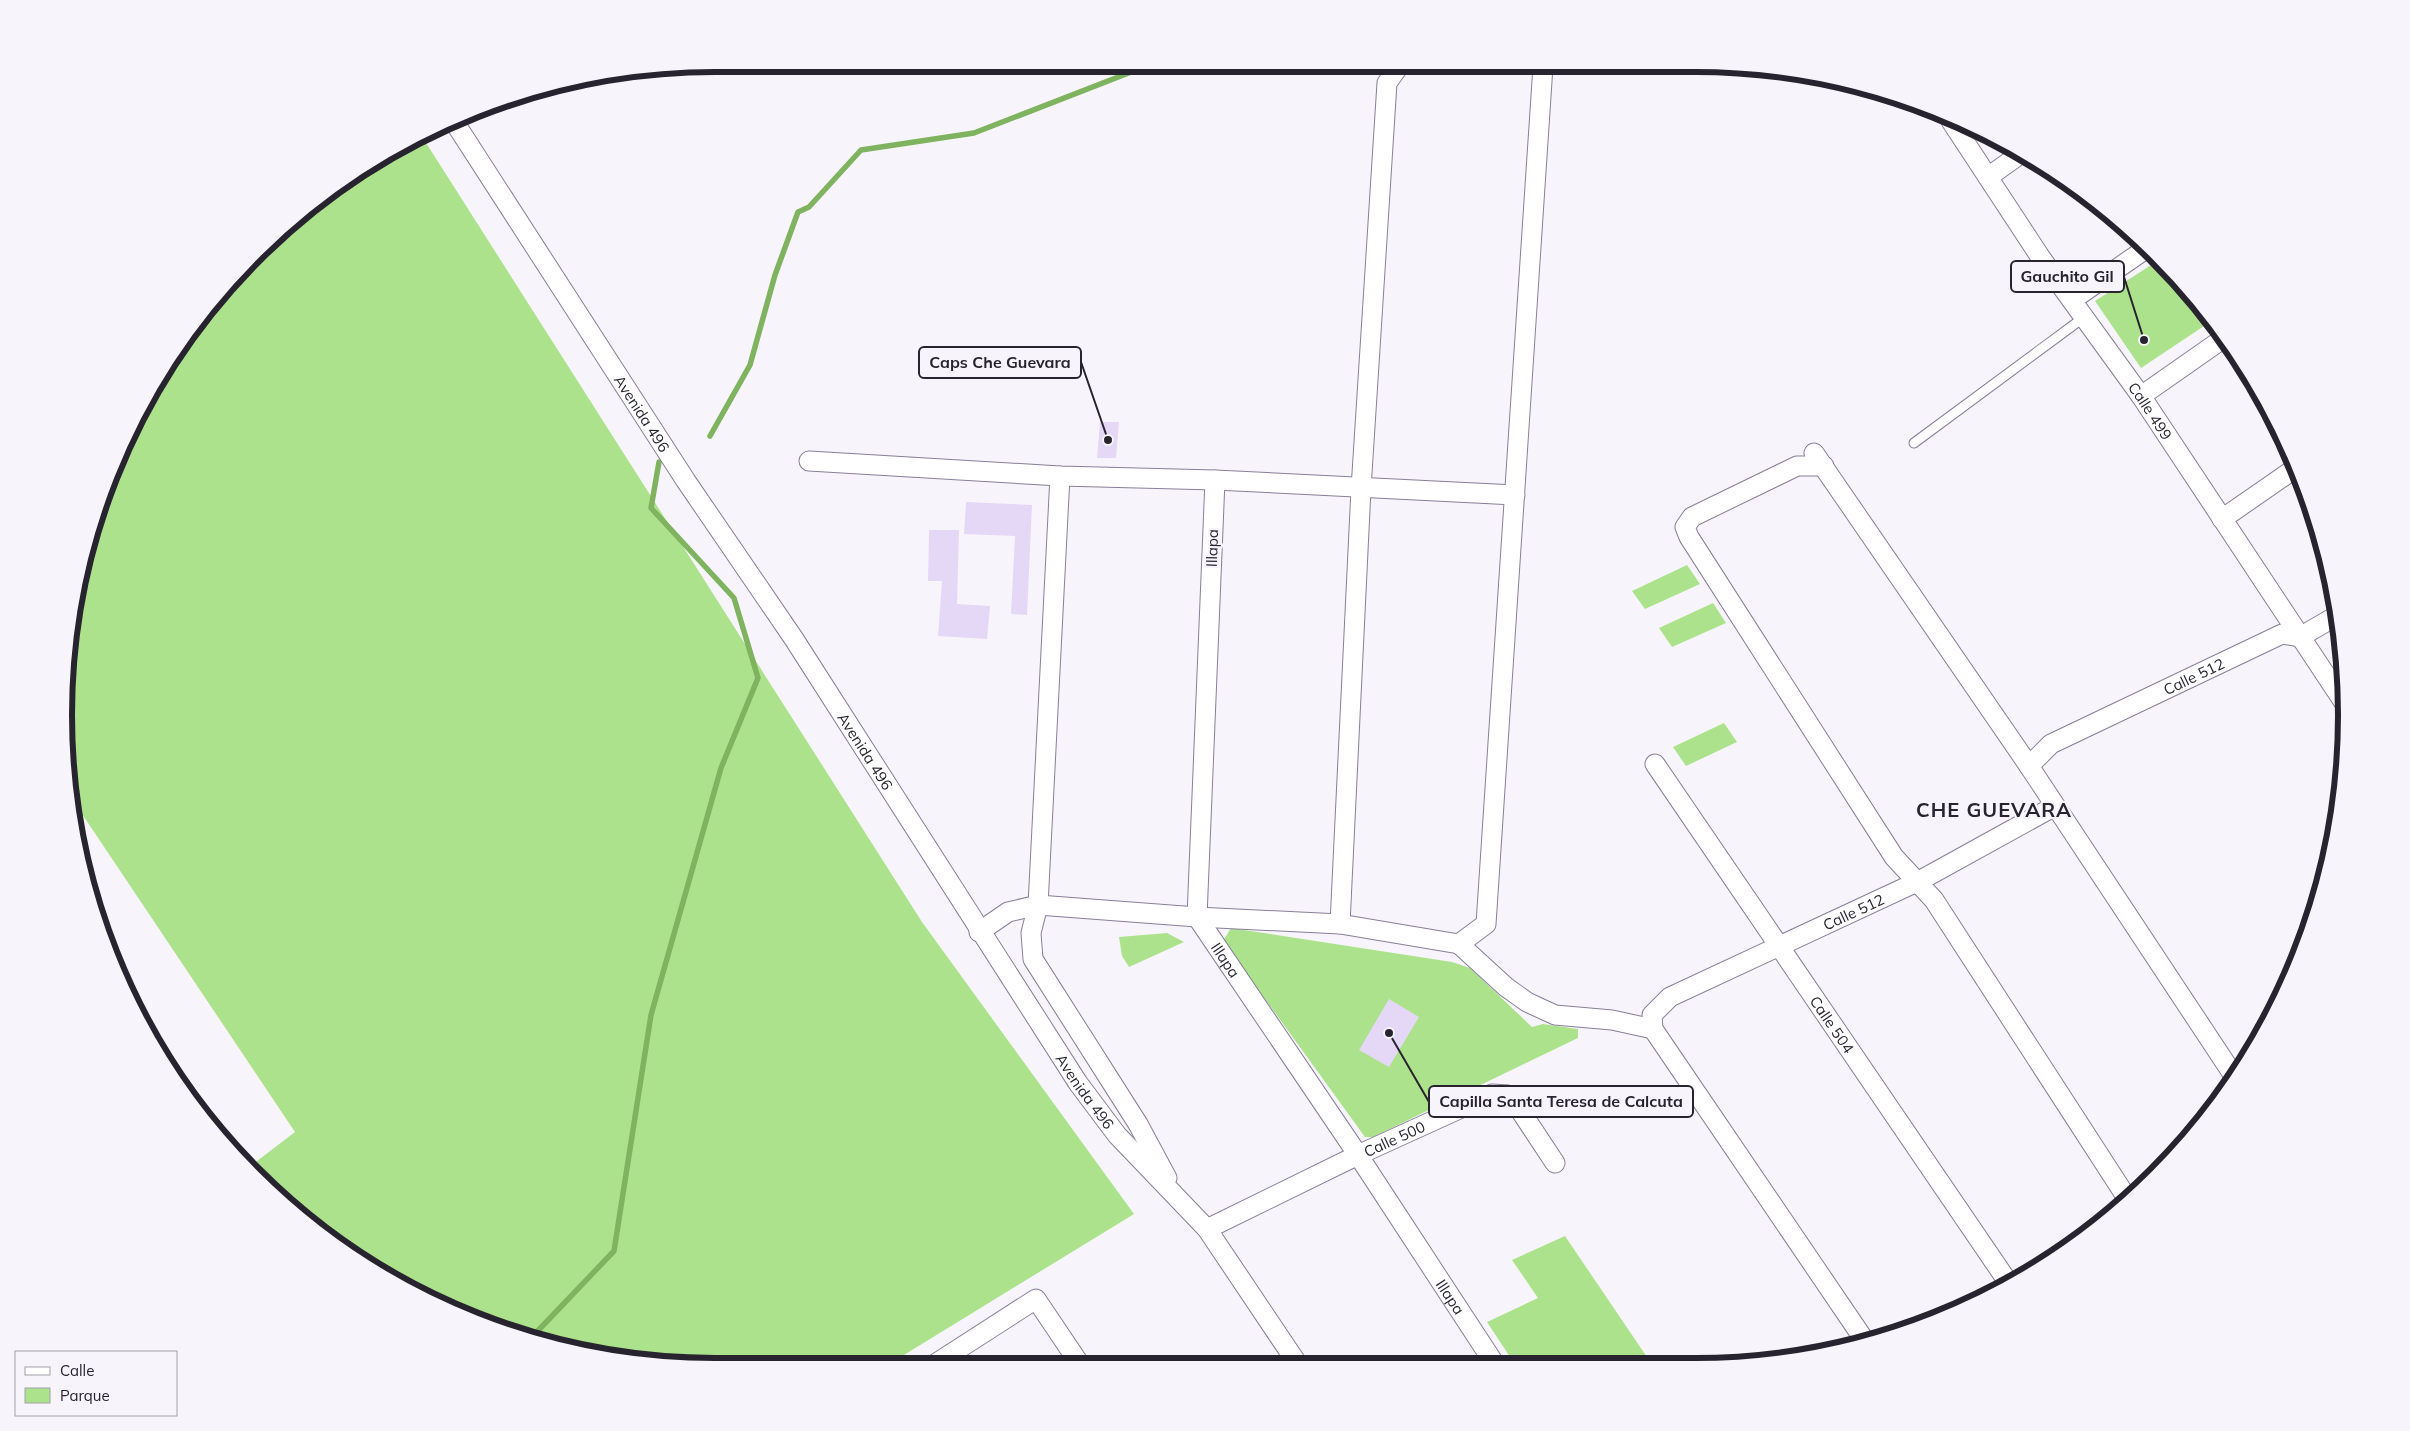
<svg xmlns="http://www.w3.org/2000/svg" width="2410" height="1431" font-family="Mulish,sans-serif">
	<rect width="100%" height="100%" fill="#f7f5fb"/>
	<g fill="#ade28d">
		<path d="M421 135 922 922 1134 1214 886 1366H673L506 1333 354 1258 286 1205 249 1167 295 1132 74 802 65 758 69 631 86 547 131 427 174 353 254 255 319 198Z"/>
		<path d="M2159 260 2210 322 2141 368 2095 301Z"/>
		<path d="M1687 565 1700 584 1645 609 1632 591Z"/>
		<path d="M1713 603 1726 623 1672 647 1659 628Z"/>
		<path d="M1724 723 1737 742 1686 766 1673 747Z"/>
		<path d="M1231 928 1452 962 1470 968 1532 1027 1543 1024 1578 1029V1038L1373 1137H1365L1223 941Z"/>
		<path d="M1167 933 1184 942 1129 967 1122 956 1119 937Z"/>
		<path d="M1565 1236 1653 1366H1516L1487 1322 1538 1298 1512 1260Z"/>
	</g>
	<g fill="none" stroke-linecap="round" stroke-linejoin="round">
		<g stroke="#80b360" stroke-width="5.5">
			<path d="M710 436 750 365 775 275 798 212 809 207 861 150 974 133 1144 67"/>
			<path d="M531 1338 614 1251 651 1015 721 768 758 678 734 598 651 508 659 462"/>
		</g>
	</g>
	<g fill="#e4d8f6">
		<path d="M1100 422H1119L1116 458H1097Z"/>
		<path d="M966 502 1032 505 1027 615 1011 614 1015 536 964 534Z"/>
		<path d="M929 530H959L957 604 990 606 987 639 938 636 942 581H928Z"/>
		<path d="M1389 999 1419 1017 1389 1067 1359 1050Z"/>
	</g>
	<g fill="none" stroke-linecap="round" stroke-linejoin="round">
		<g stroke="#897e99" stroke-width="11">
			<path id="lane" d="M1914 443 2083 318"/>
		</g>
		<g stroke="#897e99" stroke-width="21">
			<g id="street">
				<path id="s1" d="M453 120 686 481 794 639 1078 1083 1117 1135 1207 1229 1299 1366"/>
				<path id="s2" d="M1951 121 2041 258 2141 396 2345 704"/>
				<path d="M1988 177 2019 155"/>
				<path d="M2072 300 2147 248"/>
				<path d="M2141 396 2224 338"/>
				<path d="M1814 453 2029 766 2236 1079"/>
				<path d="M809 461 1060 476 1215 480 1515 495"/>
				<path d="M1824 466H1797L1692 517 1685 527 1689 537 1894 857 1934 900 2127 1198"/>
				<path d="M1060 476 1038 905 1031 933 1033 959 1138 1124 1167 1178"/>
				<path id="s3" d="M1215 480 1197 917 1358 1155 1496 1366"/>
				<path d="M2222 519 2297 467"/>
				<path id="s4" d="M1655 764 2010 1285"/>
				<path id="s5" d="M2029 766 2051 744 2282 634 2300 637 2336 616"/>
				<path d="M1340 924 1361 489 1387 83 1399 66"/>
				<path d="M979 932 1008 912 1038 905 1197 917 1340 924 1459 944 1486 924 1543 66"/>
				<path d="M1459 944 1506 987 1527 1002 1555 1015 1612 1020 1653 1029"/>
				<path id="s6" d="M1207 1229 1358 1155 1492 1094 1508 1095 1514 1101 1555 1163"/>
				<path id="s7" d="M1865 1341 1653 1029 1652 1015 1670 997 1919 881 2055 806"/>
				<path d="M932 1366 1036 1299 1081 1366"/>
			</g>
		</g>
		<use href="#lane" stroke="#fff" stroke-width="9"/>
		<use href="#street" stroke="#fff" stroke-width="19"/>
	</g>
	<g text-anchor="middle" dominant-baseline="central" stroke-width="4.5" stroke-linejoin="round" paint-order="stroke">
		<g font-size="15" fill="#28242f" stroke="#f7f5fb">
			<text stroke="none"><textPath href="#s2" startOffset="352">Calle 499</textPath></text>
			<text stroke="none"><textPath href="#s1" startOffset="349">Avenida 496</textPath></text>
			<text transform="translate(1212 548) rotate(-88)">Illapa</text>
			<text stroke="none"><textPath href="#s5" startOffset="189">Calle 512</textPath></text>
			<text stroke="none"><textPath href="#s1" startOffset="754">Avenida 496</textPath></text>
			<text stroke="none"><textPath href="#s7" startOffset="619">Calle 512</textPath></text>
			<text stroke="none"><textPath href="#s3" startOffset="489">Illapa</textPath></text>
			<text stroke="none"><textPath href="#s4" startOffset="315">Calle 504</textPath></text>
			<text stroke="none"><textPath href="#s1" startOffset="1159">Avenida 496</textPath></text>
			<text stroke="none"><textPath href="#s6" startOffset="208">Calle 500</textPath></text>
			<text stroke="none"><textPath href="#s3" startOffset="894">Illapa</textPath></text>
		</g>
		<g font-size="20" font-weight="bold" letter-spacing="1" fill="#28242f" stroke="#f7f5fb">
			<text x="1994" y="809">CHE GUEVARA</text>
		</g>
	</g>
	<path d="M0 0H2410V1431H0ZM715 72H1695A643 643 0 0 1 2338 715V715A643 643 0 0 1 1695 1358H715A643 643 0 0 1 72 715V715A643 643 0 0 1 715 72Z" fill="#f7f5fb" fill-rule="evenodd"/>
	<path fill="none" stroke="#28242f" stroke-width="6" d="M715 72H1695A643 643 0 0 1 2338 715V715A643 643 0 0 1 1695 1358H715A643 643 0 0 1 72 715V715A643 643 0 0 1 715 72Z"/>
	<path fill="none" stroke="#28242f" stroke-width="2" d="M2144 340L2124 277M1108 440L1081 362M1389 1033L1429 1102"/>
	<g fill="#28242f" stroke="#f7f5fb" stroke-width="2">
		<circle cx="2144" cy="340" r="5"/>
		<circle cx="1108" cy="440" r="5"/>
		<circle cx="1389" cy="1033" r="5"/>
	</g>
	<g fill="#f7f5fb" stroke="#28242f" stroke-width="2">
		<rect x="2011" y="261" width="113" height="31" rx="5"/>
		<rect x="919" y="347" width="162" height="31" rx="5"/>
		<rect x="1429" y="1086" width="264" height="31" rx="5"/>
	</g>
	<g font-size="16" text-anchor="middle" font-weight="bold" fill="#28242f">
		<text x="2067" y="282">Gauchito Gil</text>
		<text x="1000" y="368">Caps Che Guevara</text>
		<text x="1561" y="1107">Capilla Santa Teresa de Calcuta</text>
	</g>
	<rect x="15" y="1351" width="162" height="65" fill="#f7f5fb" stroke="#a4a1a9"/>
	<rect x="25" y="1367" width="25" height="8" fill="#ffffff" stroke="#a4a1a9"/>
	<text x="60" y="1376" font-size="15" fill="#28242f">Calle</text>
	<rect x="25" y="1388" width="25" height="15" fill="#ade28d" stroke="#a4a1a9"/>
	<text x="60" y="1401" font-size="15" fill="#28242f">Parque</text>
</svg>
